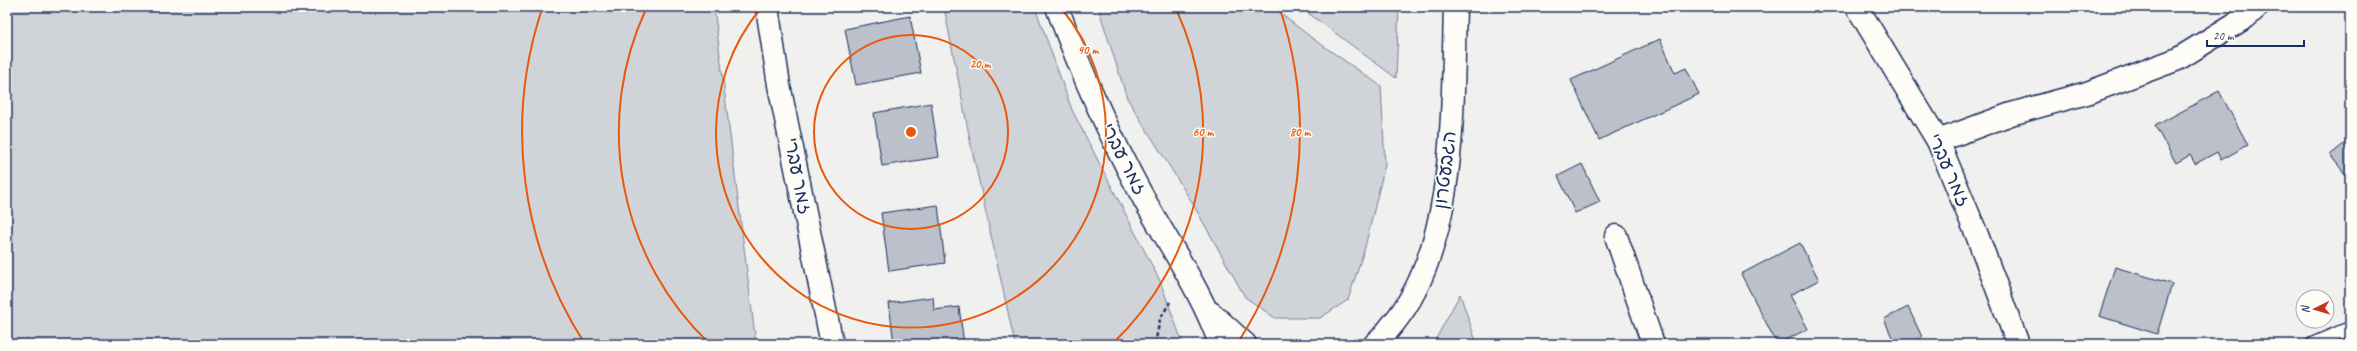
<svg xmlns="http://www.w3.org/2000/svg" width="2357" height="351" font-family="Caveat,'Playpen Sans Hebrew',sans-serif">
	<rect width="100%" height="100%" fill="#f0f0ee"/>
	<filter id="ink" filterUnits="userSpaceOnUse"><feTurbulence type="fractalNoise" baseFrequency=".025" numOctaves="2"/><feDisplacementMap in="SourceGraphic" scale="8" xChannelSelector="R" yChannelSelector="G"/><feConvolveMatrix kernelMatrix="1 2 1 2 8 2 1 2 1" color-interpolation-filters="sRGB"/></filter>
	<g filter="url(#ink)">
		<g fill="#d0d3d8" stroke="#76819b">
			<path d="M7 7H714L756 344H7Z"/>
			<path d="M944 7H1035L1072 110 1160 281 1183 344H1015L971 145Z"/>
			<path d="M1098 7H1272L1312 38 1381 86 1385 165 1365 247 1348 300 1320 318H1275L1245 297 1193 204 1127 98Z"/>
			<path d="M1300 7H1399L1396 78Z"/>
			<path d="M1460 294 1477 344H1433Z"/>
		</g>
		<g fill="#bbc0ca" stroke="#1b2f5e">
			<path d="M910 16 921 73 856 85 845 29Z"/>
			<path d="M1660 39 1675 73 1686 68 1699 94 1599 140 1571 80Z"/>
			<path d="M2219 91 2248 145 2221 160 2217 152 2195 164 2190 155 2176 163 2155 126Z"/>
			<path d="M931 103 939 157 882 166 874 113Z"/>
			<path d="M2350 139V180L2330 155Z"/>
			<path d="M1582 164 1600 202 1575 213 1558 176Z"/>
			<path d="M938 205 945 263 889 271 881 213Z"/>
			<path d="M1800 243 1819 280 1790 295 1808 329 1777 344 1741 274Z"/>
			<path d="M2115 267 2172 284 2157 334 2099 316Z"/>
			<path d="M933 297 934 310 959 307 964 344H894L889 303Z"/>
			<path d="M1908 307 1922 337 1908 344H1895L1884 319Z"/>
		</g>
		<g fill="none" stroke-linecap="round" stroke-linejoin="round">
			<g stroke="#1b2f5e" stroke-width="16">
				<path id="lane" d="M2313 344 2346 330 2350 332"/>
			</g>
			<g stroke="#1b2f5e" stroke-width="25">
				<g id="street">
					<path d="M767 7 779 85 832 344"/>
					<path d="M1057 7C1082 75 1110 137 1145 201 1170 246 1204 296 1220 344"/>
					<path d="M1857 7 1938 141 1977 235 2018 344"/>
					<path d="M1938 141 2011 114 2087 93 2178 59 2246 17 2257 7"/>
					<path d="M1616 236 1653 344"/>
					<path d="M1211 313 1245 344"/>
					<path d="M1375 344C1382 339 1387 331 1393 324 1458 246 1452 104 1455 7"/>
				</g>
			</g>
			<path stroke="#1b2f5e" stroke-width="2.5" stroke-dasharray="4 3" stroke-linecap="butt" d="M1155 344 1160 319 1170 302"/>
			<use href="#lane" stroke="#fdfcf7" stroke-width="13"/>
			<use href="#street" stroke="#fdfcf7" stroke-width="22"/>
		</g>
	</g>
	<g fill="none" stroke="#e8590c" stroke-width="2">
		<circle cx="911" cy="132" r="97"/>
		<path d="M1061 8A195 195 0 1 1 761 8"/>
		<path d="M710 344A292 292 0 0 1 646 9M1176 9A292 292 0 0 1 1112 344"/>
		<path d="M585 344A389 389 0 0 1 542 9M1280 9A389 389 0 0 1 1237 344"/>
	</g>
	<g text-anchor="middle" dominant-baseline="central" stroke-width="3" stroke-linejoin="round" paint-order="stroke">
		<g font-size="19" fill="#1b2f5e" stroke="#fdfcf7">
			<text transform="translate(1124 159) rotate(63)">זמר עברי</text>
			<text transform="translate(1445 170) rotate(-83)">הגבעטרון</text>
			<text transform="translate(1949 170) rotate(66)">זמר עברי</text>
			<text transform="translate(798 176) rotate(79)">זמר עברי</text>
		</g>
	</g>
	<circle cx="911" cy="132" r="6" fill="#e8590c" stroke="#fdfcf7" stroke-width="2"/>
	<g font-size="12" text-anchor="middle" font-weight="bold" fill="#e8590c" stroke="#fdfcf7" stroke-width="3" stroke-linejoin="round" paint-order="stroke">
		<text x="1088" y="54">40 m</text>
		<text x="980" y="68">20 m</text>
		<text x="1203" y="136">60 m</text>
		<text x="1300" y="136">80 m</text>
	</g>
	<rect width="2357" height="351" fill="none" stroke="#fdfcf7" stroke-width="24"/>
	<rect x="12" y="12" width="2333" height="327" fill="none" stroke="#1b2f5e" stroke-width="1.5" filter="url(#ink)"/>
	<g transform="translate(2315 309) rotate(265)"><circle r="19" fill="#fdfcf7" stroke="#a3aaba"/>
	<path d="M0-3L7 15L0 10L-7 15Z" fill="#c8321e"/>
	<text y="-6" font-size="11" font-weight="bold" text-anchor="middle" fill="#1b2f5e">N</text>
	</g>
	<path d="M2207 40v6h97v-6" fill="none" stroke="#1b2f5e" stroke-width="2"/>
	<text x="2213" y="40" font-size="12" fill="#1b2f5e" stroke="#fdfcf7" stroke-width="3" paint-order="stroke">20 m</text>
</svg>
